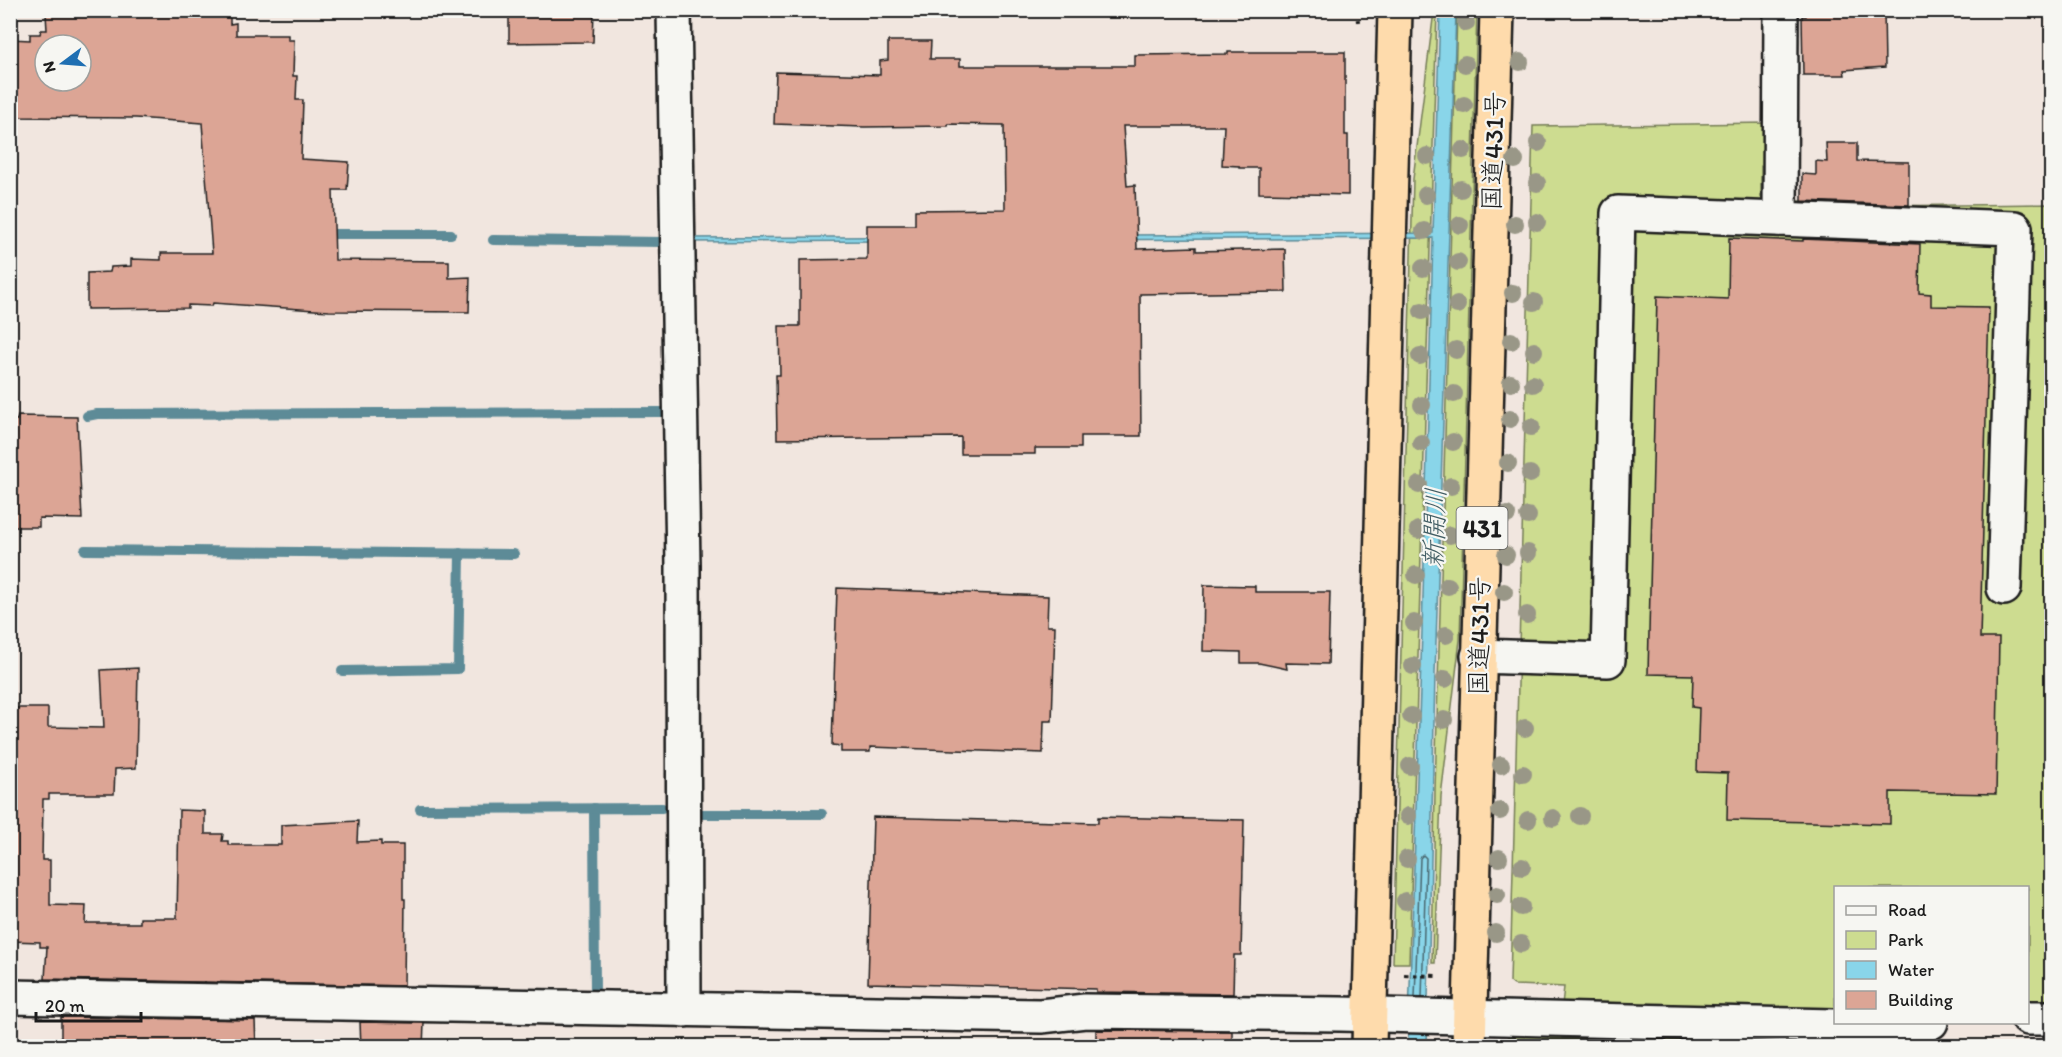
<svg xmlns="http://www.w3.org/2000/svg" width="2062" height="1057" font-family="Itim,'Klee One',sans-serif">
	<rect width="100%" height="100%" fill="#f1e6df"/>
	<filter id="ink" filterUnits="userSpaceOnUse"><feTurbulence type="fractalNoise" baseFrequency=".0167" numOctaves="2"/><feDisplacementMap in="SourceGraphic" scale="12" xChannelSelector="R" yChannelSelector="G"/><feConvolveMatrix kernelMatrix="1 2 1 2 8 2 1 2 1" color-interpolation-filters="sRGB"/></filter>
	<g filter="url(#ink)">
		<g fill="#cddc90" stroke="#747c56" stroke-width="1.5">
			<path d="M1437 10 1409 963H1393L1413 179 1434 11Z"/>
			<path d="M1477 10 1460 640 1441 796 1435 963H1432L1435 790 1457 11Z"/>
			<path d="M1771 123 1772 163 1761 166V197C1857 209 1955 205 2051 204L2052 489 2047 631V721L2052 801 2051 1012H2028V888H1836L1835 1012 1562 1005 1564 987 1514 985 1510 982 1533 126Z"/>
			<path d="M1518 1033 1561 1034 1562 1038 1915 1046H1509V1036Z"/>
		</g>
		<path fill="#89d5e9" stroke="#5d8b97" stroke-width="1.5" d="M1440 11H1456L1435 674 1427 1046H1408L1422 631 1433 238 687 242V238L1433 233Z"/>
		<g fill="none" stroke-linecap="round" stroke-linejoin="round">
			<path stroke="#48666e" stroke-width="1.5" d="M1415 998 1420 858 1423 855 1426 858 1422 998"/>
			<g stroke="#5d8b97" stroke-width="10">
				<path d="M322 234H451"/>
				<path d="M493 240 663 242"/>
				<path d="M87 416 97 414 663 412"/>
				<path d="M85 550 514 554"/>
				<path d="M342 671 458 669 460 553"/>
				<path d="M594 808 595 999"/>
				<path d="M420 809 662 808"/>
				<path d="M693 814H822"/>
			</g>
		</g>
		<g fill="#dca595" stroke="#1c1c1c" stroke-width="1.5" fill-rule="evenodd">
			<path d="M175 10H230V24L236 23V35H288V40H294L293 76H297L296 100H303L301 159 349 162 347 190H333L335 260 449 261V278L470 277 469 312 329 311 213 303 212 306 188 305V308L87 309V273L110 272 111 267 131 266V259L161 260V253H212L202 123 136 118 10 117V39L30 40V34H40L41 30H47L46 14 175 13ZM45 45H81V81H45Z"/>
			<path d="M509 10H594L593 42 509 43Z"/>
			<path d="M1806 10H1884L1885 67 1844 70 1845 75H1803L1802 16H1806Z"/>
			<path d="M888 41H931L930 59H960V66H1135V55L1228 54V52H1345V135H1348V195L1259 193V168H1239V166L1222 165 1224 126H1123L1127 186 1135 185 1137 249 1196 247V251L1285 249 1286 292 1140 294 1141 436H1081V448H1035V454H961V437L777 439 776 375H780L779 326H800V260L867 259V225H915V210L1005 209 1004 125 948 124V126L864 127 774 124 776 72 880 75V61L888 60Z"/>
			<path d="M1826 143H1857V161L1909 162V205L1802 201V174L1816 175V161L1827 162Z"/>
			<path d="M1729 238 1803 241V239L1920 244 1919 293 1931 294V306L1989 307 1980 638H1999L1996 794 1890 792V824L1727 820 1728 773 1697 772 1699 708 1692 707 1693 675 1648 674 1657 296 1728 299Z"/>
			<path d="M18 416 77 417 82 519 39 518V527H10V420H17Z"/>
			<path d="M1204 585 1255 586V592H1330L1328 664 1286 663 1287 669 1259 663H1241V652L1203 651Z"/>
			<path d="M837 588 1048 596 1047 626H1055L1052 721H1044L1043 753 870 747V752H841V746L832 745Z"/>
			<path d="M138 668 136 768 115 769 114 794H49V799H43L42 860H50V905L86 906 85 923H140V918H177L179 810 205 811V834H223L222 841H228V845H281V825L358 821 357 842 381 841V845H403V899H405L404 986 45 979 47 947H40V942L10 941V708H48V727L104 728 101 670Z"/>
			<path d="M873 817 1098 823V817L1244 820 1241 955H1234L1233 994 1096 992V989L868 983Z"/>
			<path d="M61 1017 255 1020 256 1047H66V1040L61 1041Z"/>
			<path d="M360 1022 424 1023 423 1047H361Z"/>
			<path d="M1096 1030 1232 1031V1047H1096Z"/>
		</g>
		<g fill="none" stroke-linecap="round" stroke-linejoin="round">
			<g stroke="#1c1c1c" stroke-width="38">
				<g id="minor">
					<path d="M674 10 683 566 684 1010"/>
					<path d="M1780 219 1781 10"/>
					<path d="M1478 656 1608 660 1618 213 2015 228 2004 588"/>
					<path d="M10 997 1041 1016 1085 1011 1340 1014 1918 1028 1931 1022"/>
					<path d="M2028 1018H2052"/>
				</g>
			</g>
			<g stroke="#1c1c1c" stroke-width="38">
				<g id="highway">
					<path d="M1369 1046 1395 10"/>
					<path d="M1469 1046 1497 10"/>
				</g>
			</g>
			<g stroke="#1c1c1c" stroke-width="4" stroke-dasharray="4.5 4.5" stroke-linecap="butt">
				<path d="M1357 10 1358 22"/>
				<path d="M1404 975 1439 976"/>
			</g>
			<use href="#minor" stroke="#f6f6f2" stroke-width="33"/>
			<use href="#highway" stroke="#fedbac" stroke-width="33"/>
		</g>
		<g fill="#999787">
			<circle cx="1466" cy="23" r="9"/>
			<circle cx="1520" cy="62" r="9"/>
			<circle cx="1465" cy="64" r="9"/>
			<circle cx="1464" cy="105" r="9"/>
			<circle cx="1538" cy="143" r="9"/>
			<circle cx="1463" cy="150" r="9"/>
			<circle cx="1427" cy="156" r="9"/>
			<circle cx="1515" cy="160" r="9"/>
			<circle cx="1537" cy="183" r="9"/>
			<circle cx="1461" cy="189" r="9"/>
			<circle cx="1426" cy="195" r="9"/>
			<circle cx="1537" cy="222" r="9"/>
			<circle cx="1515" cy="224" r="9"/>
			<circle cx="1460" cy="225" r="9"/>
			<circle cx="1424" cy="231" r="9"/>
			<circle cx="1458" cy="262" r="9"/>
			<circle cx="1423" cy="268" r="9"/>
			<circle cx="1513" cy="293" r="9"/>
			<circle cx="1534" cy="302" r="9"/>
			<circle cx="1457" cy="305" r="9"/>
			<circle cx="1422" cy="311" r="9"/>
			<circle cx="1511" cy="341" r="9"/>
			<circle cx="1456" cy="350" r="9"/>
			<circle cx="1534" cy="351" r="9"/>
			<circle cx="1420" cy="356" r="9"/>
			<circle cx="1511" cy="383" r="9"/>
			<circle cx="1533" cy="384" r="9"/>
			<circle cx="1454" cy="394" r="9"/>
			<circle cx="1422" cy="405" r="9"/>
			<circle cx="1510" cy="419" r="9"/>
			<circle cx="1531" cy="427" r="9"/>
			<circle cx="1453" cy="442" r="9"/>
			<circle cx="1421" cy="443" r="9"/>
			<circle cx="1508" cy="463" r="9"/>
			<circle cx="1530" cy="474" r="9"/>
			<circle cx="1419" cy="485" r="9"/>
			<circle cx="1451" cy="486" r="9"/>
			<circle cx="1507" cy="515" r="9"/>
			<circle cx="1528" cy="516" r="9"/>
			<circle cx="1418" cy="530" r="9"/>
			<circle cx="1450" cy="535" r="9"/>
			<circle cx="1528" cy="553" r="9"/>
			<circle cx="1506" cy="555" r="9"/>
			<circle cx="1416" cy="575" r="9"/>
			<circle cx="1448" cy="586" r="9"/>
			<circle cx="1504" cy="592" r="9"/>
			<circle cx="1527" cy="615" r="9"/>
			<circle cx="1414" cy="623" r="9"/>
			<circle cx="1446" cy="635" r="9"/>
			<circle cx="1413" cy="666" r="9"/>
			<circle cx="1445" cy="679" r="9"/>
			<circle cx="1411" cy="716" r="9"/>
			<circle cx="1444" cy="720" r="9"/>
			<circle cx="1525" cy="728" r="9"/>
			<circle cx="1501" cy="765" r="9"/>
			<circle cx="1410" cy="766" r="9"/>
			<circle cx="1523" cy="774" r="9"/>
			<circle cx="1500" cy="811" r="9"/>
			<circle cx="1408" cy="816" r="9"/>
			<circle cx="1580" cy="816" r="9"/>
			<circle cx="1553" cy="818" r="9"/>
			<circle cx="1528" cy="820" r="9"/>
			<circle cx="1499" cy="858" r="9"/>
			<circle cx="1407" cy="859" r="9"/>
			<circle cx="1522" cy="867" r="9"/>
			<circle cx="1497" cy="895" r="9"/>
			<circle cx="1405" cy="901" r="9"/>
			<circle cx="1521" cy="907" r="9"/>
			<circle cx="1496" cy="933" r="9"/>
			<circle cx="1521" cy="944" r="9"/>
		</g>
	</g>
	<g text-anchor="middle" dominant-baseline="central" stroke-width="4.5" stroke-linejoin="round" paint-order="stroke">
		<rect fill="#f6f6f2" stroke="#5d5d5c" stroke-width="1.5" x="1456.5" y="507" width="51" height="42" rx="4.5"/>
		<g font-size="24" font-weight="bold" fill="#1c1c1c">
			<text x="1482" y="528">431</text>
		</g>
		<g font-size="26" fill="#1c1c1c" stroke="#f6f6f2">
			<text transform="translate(1493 151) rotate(-88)">国道431号</text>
			<text transform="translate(1479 636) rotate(-89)">国道431号</text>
		</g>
		<g font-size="27" font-style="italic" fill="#425d64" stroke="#f6f6f2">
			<text transform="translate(1434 528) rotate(-88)">新開川</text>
		</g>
	</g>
	<rect width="2062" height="1057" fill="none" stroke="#f6f6f2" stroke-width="36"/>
	<rect x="18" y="18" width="2026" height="1021" fill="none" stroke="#1c1c1c" stroke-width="2" filter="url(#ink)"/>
	<rect x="1834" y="886" width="195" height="138" fill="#f6f6f2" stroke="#9f9f9c" stroke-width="1.5"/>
	<rect x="1846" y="906" width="30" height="9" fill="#f6f6f2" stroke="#9f9f9c" stroke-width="1.5"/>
	<text x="1888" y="916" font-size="18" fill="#1c1c1c">Road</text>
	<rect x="1846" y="931" width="30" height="18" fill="#cddc90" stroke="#9f9f9c" stroke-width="1.5"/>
	<text x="1888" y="946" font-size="18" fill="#1c1c1c">Park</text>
	<rect x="1846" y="961" width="30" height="18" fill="#89d5e9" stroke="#9f9f9c" stroke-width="1.5"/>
	<text x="1888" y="976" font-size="18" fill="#1c1c1c">Water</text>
	<rect x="1846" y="991" width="30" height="18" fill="#dca595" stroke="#9f9f9c" stroke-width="1.5"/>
	<text x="1888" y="1006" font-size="18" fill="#1c1c1c">Building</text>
	<g transform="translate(63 63) rotate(254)"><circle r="28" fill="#f6f6f2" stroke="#9f9f9c" stroke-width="1.5"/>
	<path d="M0-4.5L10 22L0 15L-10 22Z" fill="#1f6fb2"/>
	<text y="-9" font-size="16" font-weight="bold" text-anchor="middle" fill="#1c1c1c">N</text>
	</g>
	<path d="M36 1012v9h105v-9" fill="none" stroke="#1c1c1c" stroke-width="3"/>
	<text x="45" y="1012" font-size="18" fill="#1c1c1c" stroke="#f6f6f2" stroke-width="4.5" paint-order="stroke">20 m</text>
</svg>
